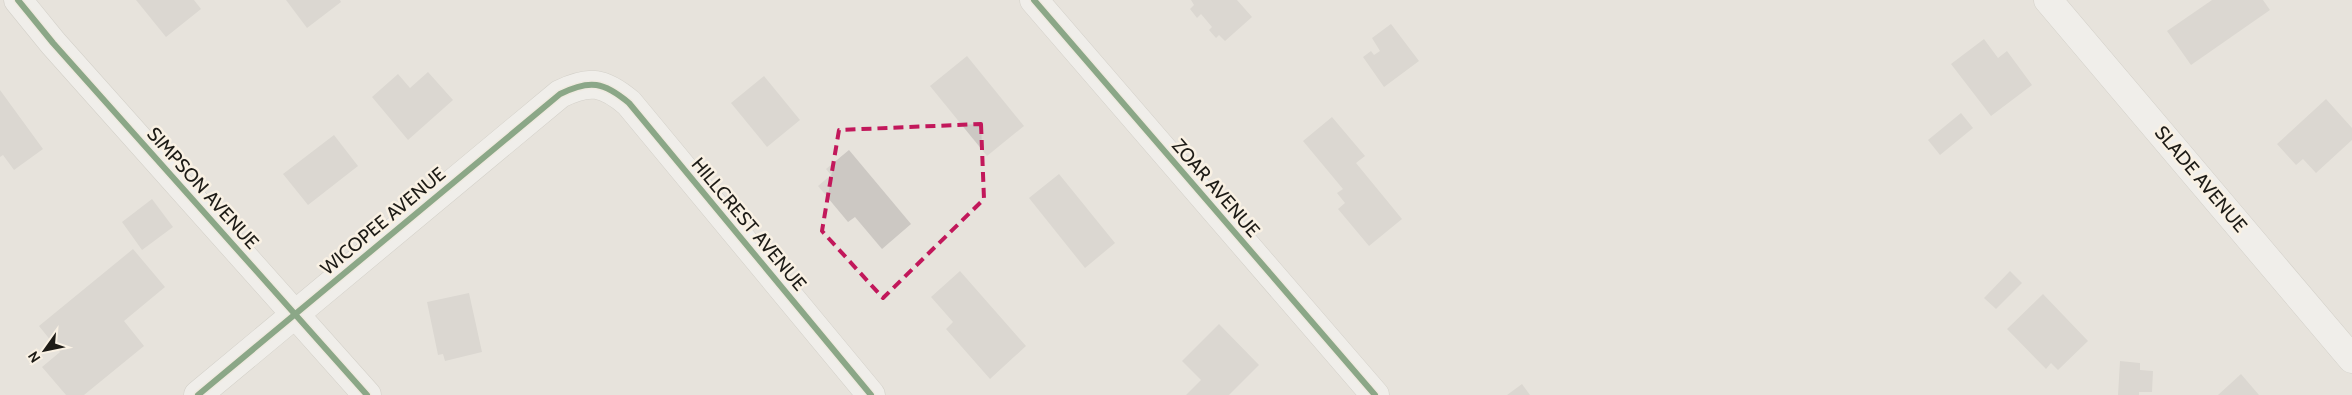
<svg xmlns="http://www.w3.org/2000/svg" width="2352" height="395" font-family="Cabin,sans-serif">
	<rect width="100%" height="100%" fill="#e7e3dc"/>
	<g fill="#ccc8c3">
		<path d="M136 0H194L201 9 166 37Z"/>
		<path d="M286 0H340L341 2 307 28Z"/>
		<path d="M1191 0H1237L1252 17 1225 41 1219 35 1216 38 1209 30 1212 27 1201 14 1197 18 1190 9 1194 5Z"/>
		<path d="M2212 0H2263L2270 10 2191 65 2167 31Z"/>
		<path d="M1391 24 1419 61 1384 87 1363 57 1371 51 1374 55 1380 51 1372 38Z"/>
		<path d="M1984 39 1998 58 2007 51 2032 85 1991 116 1951 64Z"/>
		<path d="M967 56 1024 126 987 156 930 86Z"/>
		<path d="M428 72 453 100 408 140 372 97 398 74 410 88Z"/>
		<path d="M764 76 800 120 767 147 731 103Z"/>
		<path d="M0 90 43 149 14 170 3 155 0 157Z"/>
		<path d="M2326 99 2352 128V140L2316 173 2303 159 2296 165 2277 144Z"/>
		<path d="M1961 113 1973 128 1940 155 1928 140Z"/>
		<path d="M1332 117 1365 156 1356 163 1402 219 1369 246 1338 209 1345 203 1337 193 1343 189 1303 141Z"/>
		<path d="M334 135 358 166 308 205 283 174Z"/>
		<path d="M849 150 911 224 882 249 855 217 848 222 818 186 831 175 826 169Z"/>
		<path d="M1059 174 1115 243 1085 268 1029 198Z"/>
		<path d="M152 199 173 227 142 250 122 222Z"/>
		<path d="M133 249 165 287 124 321 144 346 84 395H66L42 367 60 352 39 326Z"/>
		<path d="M960 271 1026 346 990 379 946 329 953 322 931 297Z"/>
		<path d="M2010 271 2022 283 1996 309 1984 298Z"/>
		<path d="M469 293 482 352 445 361 443 354 438 355 427 302Z"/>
		<path d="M2043 294 2088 341 2058 370 2051 363 2046 369 2007 329Z"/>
		<path d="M1219 324 1259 365 1229 395H1186L1201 380 1182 361Z"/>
		<path d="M2120 361 2140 363V370L2153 371 2152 392H2139V395H2118Z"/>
		<path d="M2241 374 2259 395H2218Z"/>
		<path d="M1522 384 1530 395H1507Z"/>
	</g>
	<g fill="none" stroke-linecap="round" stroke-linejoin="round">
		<g stroke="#bab8b2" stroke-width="29">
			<g id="minor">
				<path d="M18 0 53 43 367 395"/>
				<path d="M1034 0 1375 395"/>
				<path d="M2048 0 2352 359"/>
				<path d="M198 395 560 94C590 79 604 82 629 103L871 395"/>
			</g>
		</g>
		<use href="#minor" stroke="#fbfbfa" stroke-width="28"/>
		<g stroke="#f9f1e4" stroke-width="9">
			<g id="cycleway">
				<path d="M18 0 53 43 367 395"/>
				<path d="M1034 0 1375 395"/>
				<path d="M198 395 560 94C590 79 604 82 629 103L871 395"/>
			</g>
		</g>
		<use href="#cycleway" stroke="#1b5e20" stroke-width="6"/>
	</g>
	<path d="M0 0H2352V395H0ZM981 124 984 199 883 298 822 231 839 130Z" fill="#e7e3dc" fill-opacity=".55" fill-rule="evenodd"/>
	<path fill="none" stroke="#c2185b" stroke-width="4" stroke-dasharray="10 6" stroke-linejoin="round" d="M981 124 984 199 883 298 822 231 839 130Z"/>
	<g text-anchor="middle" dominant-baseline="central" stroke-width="5" stroke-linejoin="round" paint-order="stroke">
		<g font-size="19" fill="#1d1b16" stroke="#f9f1e4">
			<text transform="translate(2201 179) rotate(50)">SLADE AVENUE</text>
			<text transform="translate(203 188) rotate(48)">SIMPSON AVENUE</text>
			<text transform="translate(1216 188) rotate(49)">ZOAR AVENUE</text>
			<text transform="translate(383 221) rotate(-40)">WICOPEE AVENUE</text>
			<text transform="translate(749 224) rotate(50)">HILLCREST AVENUE</text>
		</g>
	</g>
	<g transform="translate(45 350) rotate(237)" stroke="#f9f1e4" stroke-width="4" paint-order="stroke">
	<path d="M0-4L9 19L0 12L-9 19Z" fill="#1d1b16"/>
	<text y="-8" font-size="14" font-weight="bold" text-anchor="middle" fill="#1d1b16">N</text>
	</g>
</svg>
